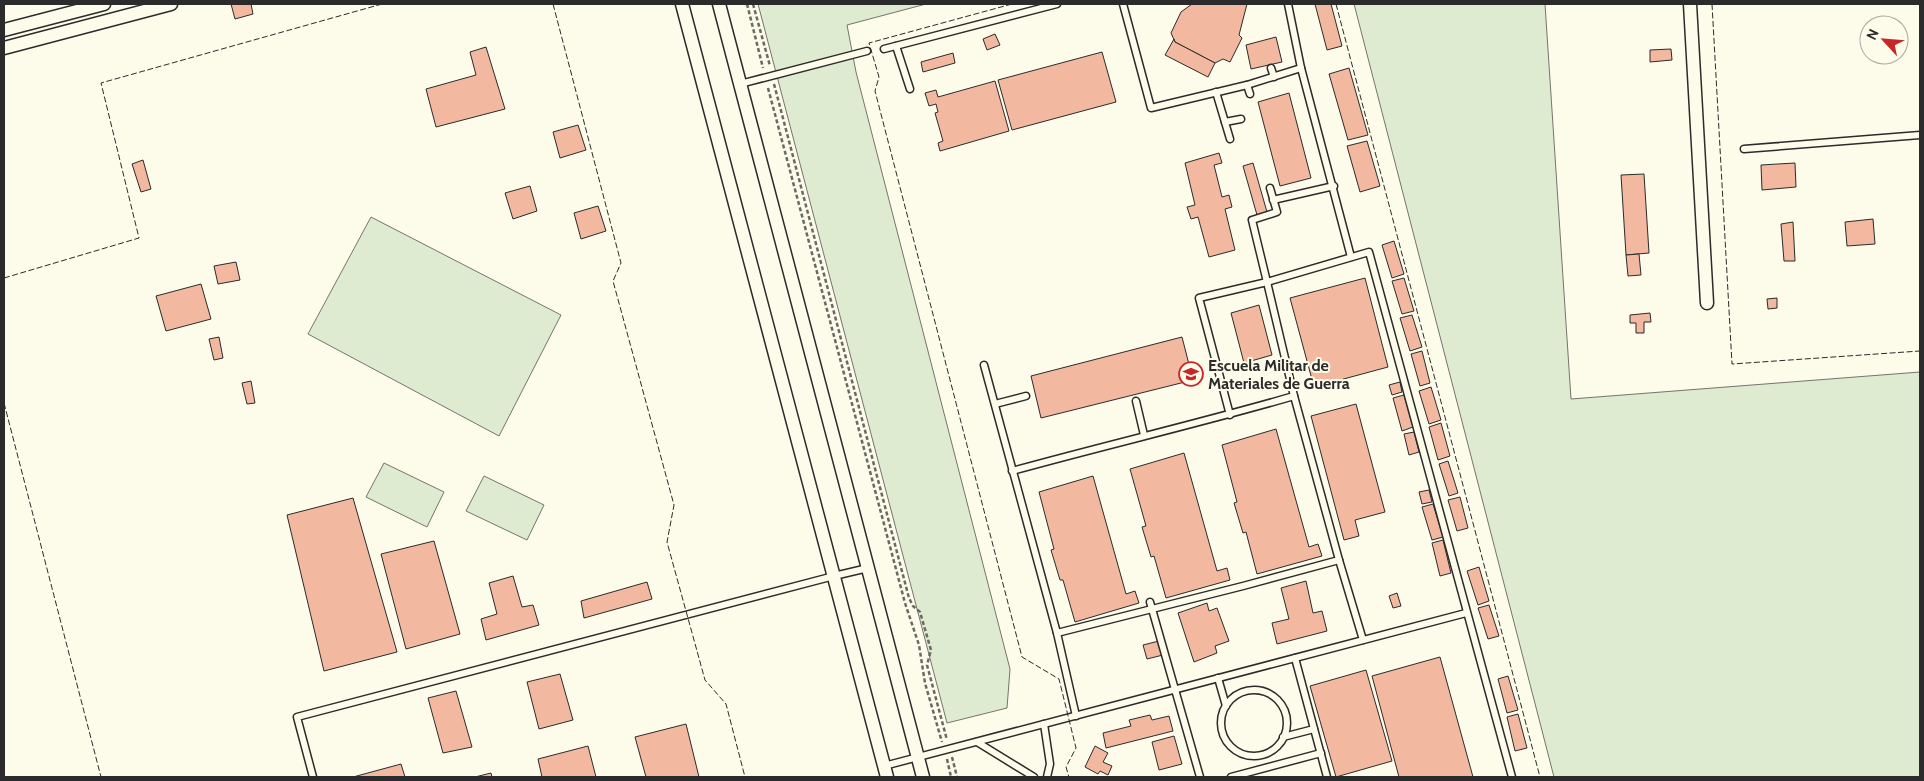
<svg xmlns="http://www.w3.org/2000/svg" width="1924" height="781" font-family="Cabin,sans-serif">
	<rect width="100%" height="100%" fill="#fdfbea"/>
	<g fill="#deebd1" stroke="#74746e">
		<path d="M758 4H926L847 25 856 72 1010 669 1007 708 947 723Z"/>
		<path d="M1354 4H1545L1571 399 1920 372V777H1554Z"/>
		<path d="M371 217 561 315 499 436 308 334Z"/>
		<path d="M384 463 444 492 427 527 366 497Z"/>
		<path d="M484 476 544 505 527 540 466 511Z"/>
	</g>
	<g fill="#f2b8a0" stroke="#2b2b2b">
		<path d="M231 4H251L253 14 235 19Z"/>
		<path d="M1192 4H1247L1239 35 1242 38 1230 62 1223 59 1215 63 1175 42 1171 33 1181 12Z"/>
		<path d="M1315 4H1331L1342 46 1327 50Z"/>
		<path d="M995 34 1000 45 987 50 983 39Z"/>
		<path d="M1276 37 1282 62 1251 69 1246 45Z"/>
		<path d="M1174 39 1175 42 1215 63 1208 77 1165 55Z"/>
		<path d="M486 47 505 109 436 127 426 89 476 75 470 52Z"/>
		<path d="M1671 49 1672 60 1650 62V50Z"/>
		<path d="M1102 52 1116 102 1012 130 998 80Z"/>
		<path d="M953 53 955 63 923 72 921 62Z"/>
		<path d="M1349 68 1368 135 1348 140 1329 74Z"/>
		<path d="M995 81 1009 131 940 151 938 143 943 141 935 113 938 112 936 104 929 106 925 93 936 90 938 97Z"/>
		<path d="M1289 93 1311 178 1280 186 1258 102Z"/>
		<path d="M578 125 586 150 560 158 553 132Z"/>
		<path d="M1367 141 1380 186 1360 192 1347 146Z"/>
		<path d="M1219 153 1222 163 1214 165 1222 197 1229 195 1232 207 1225 209 1235 250 1209 257 1198 217 1191 219 1187 207 1195 205 1185 163Z"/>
		<path d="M143 160 151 189 141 192 132 164Z"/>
		<path d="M1253 163 1267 212 1257 215 1243 166Z"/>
		<path d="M1795 163 1796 187 1762 190 1761 165Z"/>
		<path d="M1644 174 1649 253 1626 255 1621 175Z"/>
		<path d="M530 186 537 211 513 219 505 193Z"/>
		<path d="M598 206 606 231 581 239 574 213Z"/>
		<path d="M1873 219 1875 244 1847 246 1845 222Z"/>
		<path d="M1793 222 1795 261H1784L1781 224Z"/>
		<path d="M1394 241 1404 274 1392 278 1382 245Z"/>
		<path d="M1639 254 1641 275 1628 276 1626 255Z"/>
		<path d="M236 262 240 280 218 284 214 266Z"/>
		<path d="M1365 278 1388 367 1314 387 1290 298Z"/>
		<path d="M1404 278 1414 311 1402 314 1392 281Z"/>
		<path d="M201 284 211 319 166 331 156 296Z"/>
		<path d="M1777 298V308L1768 309 1767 299Z"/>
		<path d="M1259 305 1272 355 1244 363 1231 313Z"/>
		<path d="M1650 313 1651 322H1644V333H1636V323H1630V315Z"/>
		<path d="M1412 315 1422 347 1410 351 1400 318Z"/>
		<path d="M219 337 223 358 214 360 209 339Z"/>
		<path d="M1182 337 1193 380 1041 418 1031 376Z"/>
		<path d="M1422 351 1430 383 1420 386 1411 354Z"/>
		<path d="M251 381 255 403 247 404 242 383Z"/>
		<path d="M1400 382 1402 392 1392 395 1389 385Z"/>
		<path d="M1431 387 1441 420 1429 424 1419 391Z"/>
		<path d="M1404 395 1413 427 1402 431 1393 398Z"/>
		<path d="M1356 404 1385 512 1355 520 1359 536 1344 540 1311 416Z"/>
		<path d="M1441 423 1450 456 1438 460 1429 427Z"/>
		<path d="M1276 429 1309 547 1318 544 1322 556 1257 574 1246 532 1243 533 1234 503 1237 502 1222 445Z"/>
		<path d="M1414 432 1419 452 1409 455 1404 434Z"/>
		<path d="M1184 453 1217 571 1227 568 1230 580 1166 598 1154 556 1151 557 1142 527 1146 526 1130 469Z"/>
		<path d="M1448 461 1458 493 1449 496 1439 464Z"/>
		<path d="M1093 476 1126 594 1135 591 1139 603 1075 622 1063 580H1060L1051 550 1054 549 1039 492Z"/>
		<path d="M1429 490 1432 502 1422 504 1419 492Z"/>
		<path d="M1460 497 1468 528 1457 531 1448 500Z"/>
		<path d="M353 498 397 652 324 671 287 515Z"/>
		<path d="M1433 504 1443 537 1432 540 1422 507Z"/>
		<path d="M1443 540 1451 573 1440 576 1432 543Z"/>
		<path d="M434 541 460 634 406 649 381 554Z"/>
		<path d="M1479 567 1489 601 1478 605 1467 571Z"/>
		<path d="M513 576 522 607 533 605 539 625 486 640 481 619 497 614 489 583Z"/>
		<path d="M1306 581 1313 613 1322 611 1327 631 1277 644 1272 623 1289 619 1281 588Z"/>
		<path d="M647 582 652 599 584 618 581 601Z"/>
		<path d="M1397 593 1401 606 1393 608 1389 596Z"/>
		<path d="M1207 603 1209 611 1217 608 1229 641 1215 646 1217 653 1194 662 1178 613Z"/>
		<path d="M1489 605 1499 636 1488 639 1478 608Z"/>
		<path d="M1159 641 1163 655 1147 659 1143 645Z"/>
		<path d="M1440 657 1473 777H1399L1372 676Z"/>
		<path d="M1366 670 1392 761 1336 777 1310 686Z"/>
		<path d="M560 674 573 720 539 729 527 682Z"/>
		<path d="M1508 676 1518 710 1507 713 1498 679Z"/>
		<path d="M456 691 472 747 443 753 428 698Z"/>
		<path d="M1518 714 1527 748 1515 751 1507 717Z"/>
		<path d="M1150 715 1152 720 1169 716 1173 731 1106 748 1103 733 1131 726 1129 720Z"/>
		<path d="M686 724 699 777H646L635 737Z"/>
		<path d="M1174 736 1182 764 1159 770 1152 742Z"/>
		<path d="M588 746 596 777H542L538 759Z"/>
		<path d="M1095 746 1108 753 1103 762 1112 766 1108 775 1100 771 1098 774 1085 767Z"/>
		<path d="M401 764 405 777H353Z"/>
		<path d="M491 773 492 777H475Z"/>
	</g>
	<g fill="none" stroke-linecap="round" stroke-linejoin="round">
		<g stroke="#2b2b2b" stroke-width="9">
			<g id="lane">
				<path d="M1123 4 1151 108 1247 85 1301 68"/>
				<path d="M1288 4 1301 68 1351 257"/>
				<path d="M896 46 910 89"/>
				<path d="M884 49 1057 4"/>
				<path d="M1271 68 1274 77"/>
				<path d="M740 84 867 51"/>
				<path d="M1247 85 1250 94"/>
				<path d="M1216 92 1230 139"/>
				<path d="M1225 122 1241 119"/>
				<path d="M1744 149 1920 135"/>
				<path d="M1270 188 1277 212 1252 220 1267 282 1369 252 1512 777"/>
				<path d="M1273 200 1334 186"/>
				<path d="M984 365 1057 633 1076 716"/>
				<path d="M1136 401 1144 435"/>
				<path d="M995 404 1026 396"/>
				<path d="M1012 471C1106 445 1201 423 1294 396"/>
				<path d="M1339 560 1363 640"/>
				<path d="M1150 602 1200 777"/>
				<path d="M1057 633 1243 586 1339 560 1294 396 1267 282 1199 298 1230 415"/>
				<path d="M1295 658 1327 777"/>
				<path d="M1218 678 1226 706"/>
				<circle cx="1254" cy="723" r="33"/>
				<path d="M1044 724 1050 764 1047 777"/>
				<path d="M1283 737 1314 729"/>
				<path d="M977 742 1034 777"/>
				<path d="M884 766 1466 613"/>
				<path d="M313 777 297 717 834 576 868 568"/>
				<path d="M1231 777 1321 753"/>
			</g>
		</g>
		<g stroke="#2b2b2b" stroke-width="15">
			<g id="street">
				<path d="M682 4 887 777"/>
				<path d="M719 4 923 777"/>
				<path d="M1690 4 1707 303"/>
				<path d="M4 30 104 4"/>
				<path d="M4 48 171 4"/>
			</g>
		</g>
		<g stroke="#6a6964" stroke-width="2.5" stroke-dasharray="4 2.5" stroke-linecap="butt">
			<path d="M747 4 763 68"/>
			<path d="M753 4 770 66"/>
			<path d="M774 84 909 598 913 606 920 612 931 650 927 665 947 740"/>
			<path d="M768 88 905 603 919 645 925 683 942 742"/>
			<path d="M952 757 957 777"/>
			<path d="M947 759 951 777"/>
		</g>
		<use href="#lane" stroke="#fdfbea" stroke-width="6"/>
		<use href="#street" stroke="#fdfbea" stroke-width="12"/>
		<g stroke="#2b2b2b" stroke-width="1" stroke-dasharray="6 2.5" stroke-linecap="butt">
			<path d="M553 4 621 263 613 281 674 505 667 542 705 680 726 704 745 777"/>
			<path d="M1012 4 869 43 879 77 875 91 1022 657 1059 679 1076 748 1066 767 1069 777"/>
			<path d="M1336 4 1540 777"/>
			<path d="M1712 4 1732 364 1920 351"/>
			<path d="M4 278 139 238 101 83 382 4"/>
			<path d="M4 403 101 777"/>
		</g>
	</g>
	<defs>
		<g id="university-ring" transform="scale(1.25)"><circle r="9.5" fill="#fdfbea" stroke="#c62828" stroke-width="1.5"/><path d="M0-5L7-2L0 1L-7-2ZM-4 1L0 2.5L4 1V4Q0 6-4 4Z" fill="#c62828"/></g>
	</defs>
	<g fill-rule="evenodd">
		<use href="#university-ring" x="1191" y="374"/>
	</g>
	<g text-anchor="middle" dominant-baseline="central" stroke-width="4" stroke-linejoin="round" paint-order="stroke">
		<g font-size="16" font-weight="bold" fill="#2b2b2b" stroke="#fdfbea" text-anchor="start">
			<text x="1208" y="365">Escuela Militar de<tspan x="1208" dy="18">Materiales de Guerra</tspan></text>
		</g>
	</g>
	<rect width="1924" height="781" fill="none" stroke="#2b2b2b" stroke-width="10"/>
	<g transform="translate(1884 40) rotate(296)"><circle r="24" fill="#fdfbea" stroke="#a9a89e"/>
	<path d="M0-4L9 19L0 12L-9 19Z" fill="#c62828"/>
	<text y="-8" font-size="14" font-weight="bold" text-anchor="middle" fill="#2b2b2b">N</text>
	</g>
</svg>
